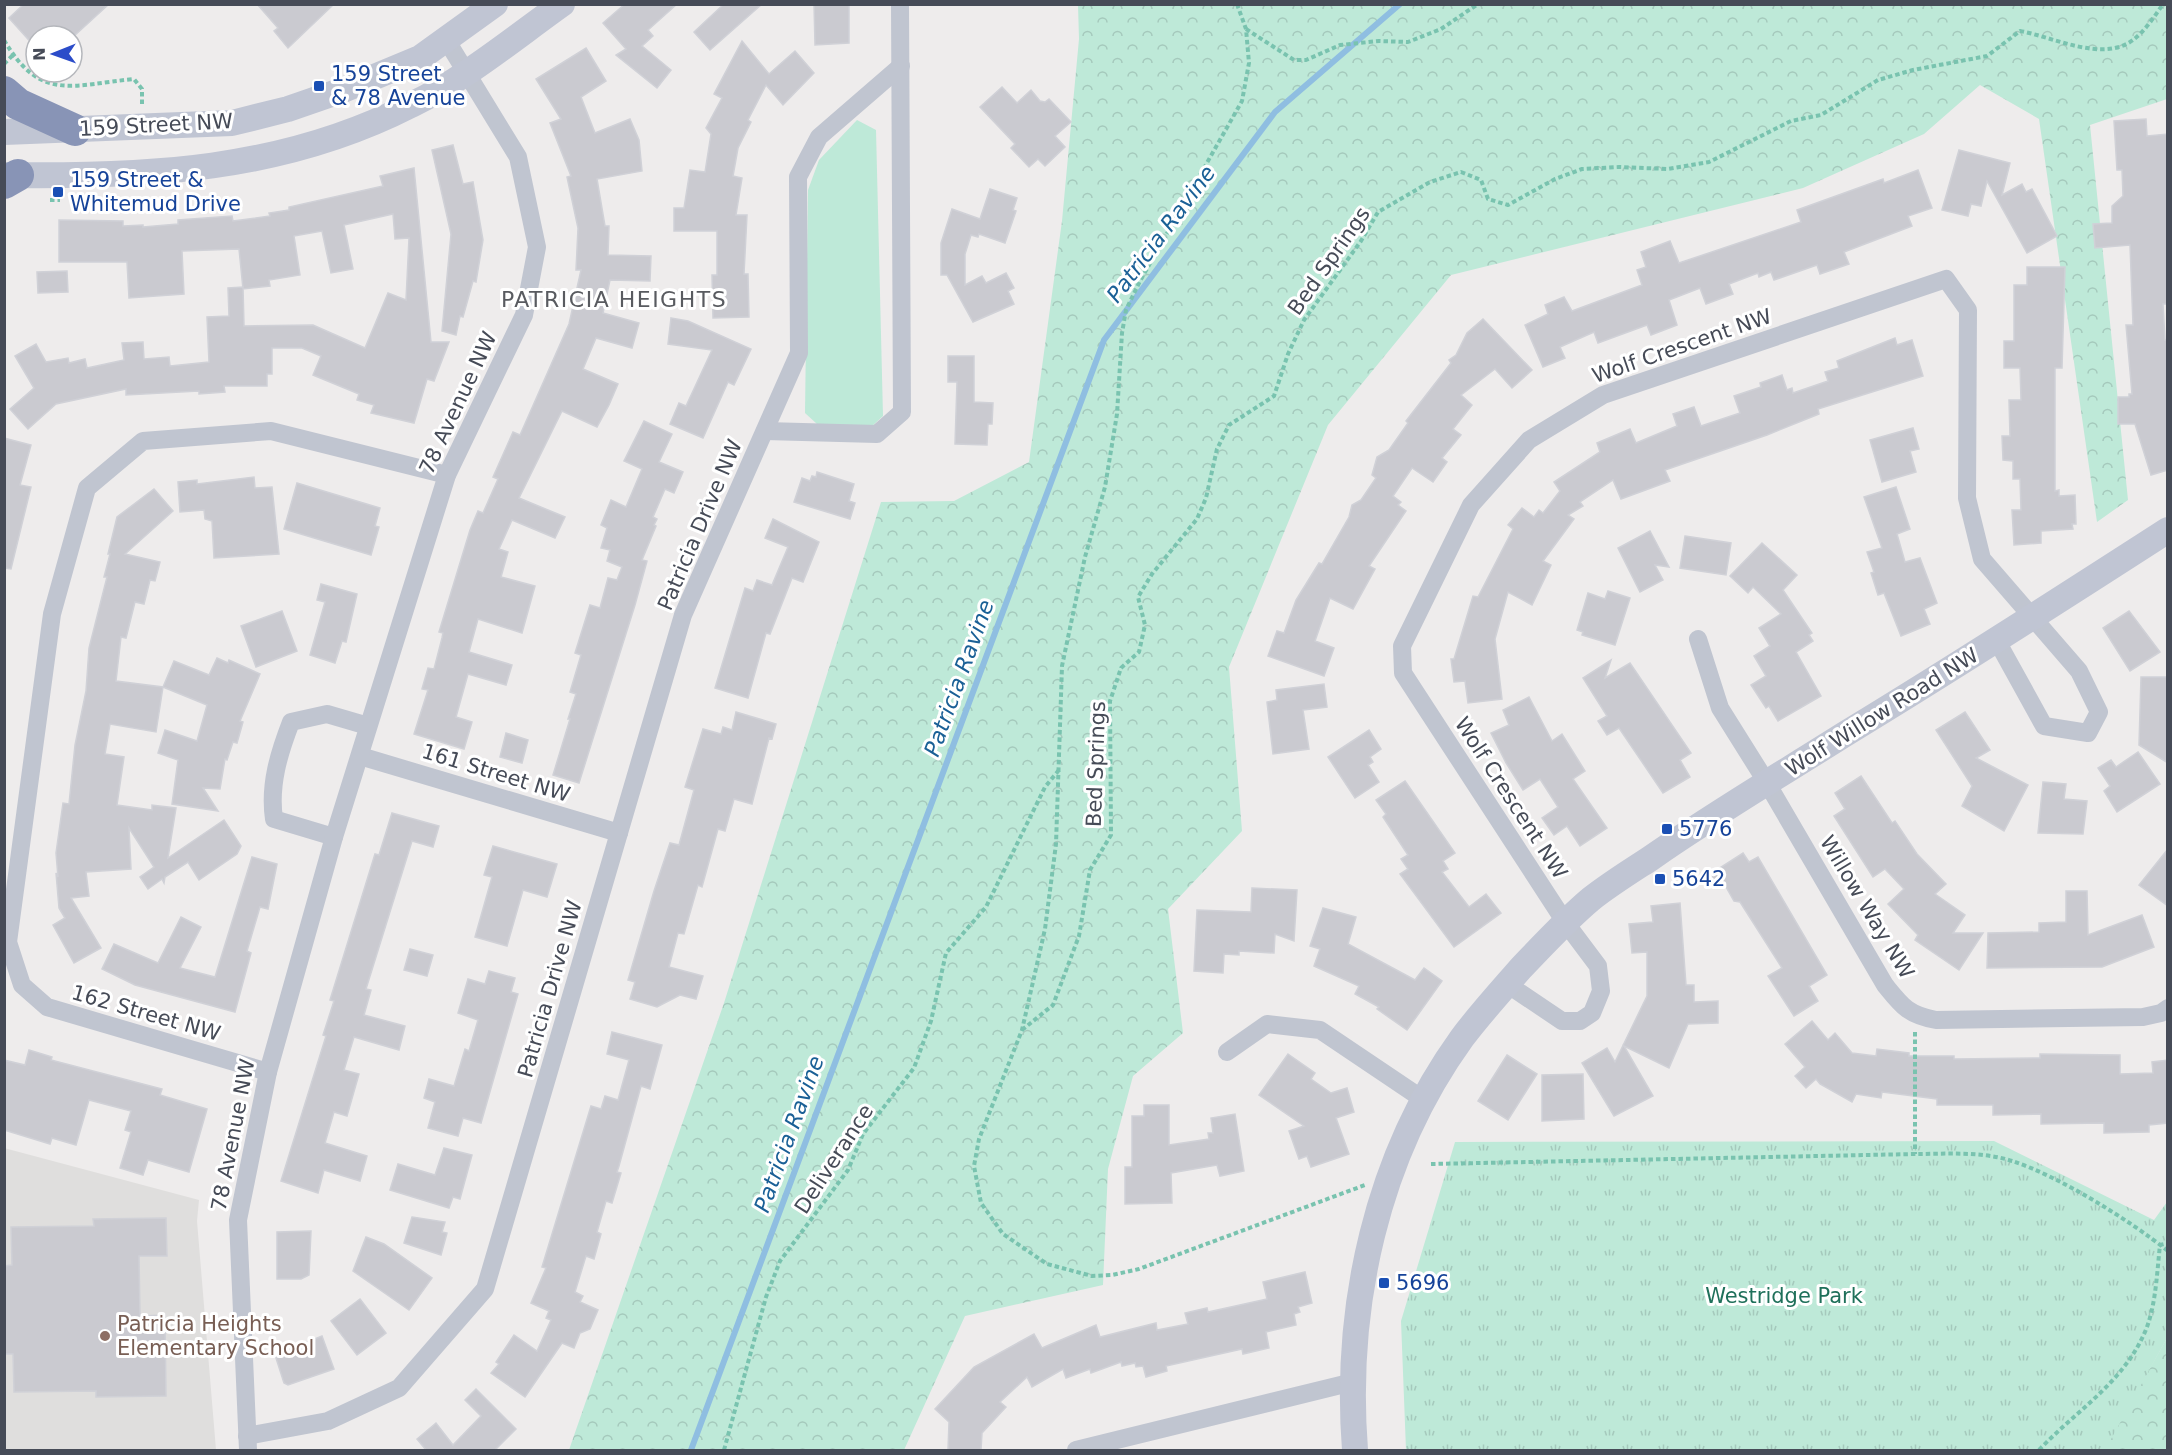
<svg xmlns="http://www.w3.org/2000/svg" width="2172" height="1455" font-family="'DejaVu Sans',sans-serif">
	<defs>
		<pattern id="forest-crowns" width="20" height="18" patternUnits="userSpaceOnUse" patternTransform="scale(1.5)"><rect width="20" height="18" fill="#bee9d8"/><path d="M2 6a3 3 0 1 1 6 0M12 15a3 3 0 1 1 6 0" fill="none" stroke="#a5c9bc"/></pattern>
		<pattern id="park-tufts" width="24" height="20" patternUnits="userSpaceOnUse" patternTransform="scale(1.5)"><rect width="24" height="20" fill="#bee9d8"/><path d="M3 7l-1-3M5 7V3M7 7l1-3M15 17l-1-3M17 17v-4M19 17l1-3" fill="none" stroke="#a5c9bc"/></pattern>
	</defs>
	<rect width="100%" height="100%" fill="#eeecec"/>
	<path fill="#dfdedd" d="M4 1148 199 1200 197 1221 216 1450H5Z"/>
	<path fill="#bee9d8" d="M857 120 876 130 883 416 870 428 817 424 805 413 808 190 819 160Z"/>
	<g fill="url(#forest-crowns)">
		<path d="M1078 5H2167V99L2090 125 2128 500 2097 522 2039 119 1980 85 1924 134 1803 188 1451 275 1328 425 1229 667 1242 831 1168 909 1183 1033 1133 1076 1108 1169 1103 1285 965 1316 904 1450H569L724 1003 881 502 954 501 1029 462 1062 221 1079 39Z"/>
		<path d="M2167 1338V1450H2105V1447Z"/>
	</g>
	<path fill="url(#park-tufts)" d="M1994 1141 2154 1220 2167 1202V1338L2105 1450H1406L1401 1321 1455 1142Z"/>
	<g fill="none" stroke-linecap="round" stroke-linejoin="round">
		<path stroke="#8fbee1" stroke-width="6" d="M691 1450 1104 340 1275 112 1400 4"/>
	</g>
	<g fill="#cacad0" stroke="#d0d1d7" stroke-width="1.5">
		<path d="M24 4H109L74 36H36V48L9 18Z"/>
		<path d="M257 4H334L288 48 274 31 278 28Z"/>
		<path d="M625 4H677L648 30 653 36 642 46 671 70 657 88 616 55 626 49 603 23Z"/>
		<path d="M724 4H762L710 50 694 32Z"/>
		<path d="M814 4H849V43L815 45Z"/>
		<path d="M742 41 769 74 795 51 814 73 783 105 766 85 748 120 751 122 738 148 733 176 742 178 736 215H747L744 274H748L749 317 713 318 712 275H717V231H674V208H684L690 170 705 172 711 134 706 128 722 98 714 94Z"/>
		<path d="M586 48 606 81 581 97 595 133 630 119 639 140 642 171 597 179 605 226H609L608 255 651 256 650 281 610 280 603 313 639 323 632 348 596 338 583 369 618 384 609 405 597 427 562 411 519 498 565 517 555 538 512 520 499 549 508 552 501 577 535 586 522 633 478 619 469 652 512 665 506 685 468 674 456 717 472 722 464 749 414 734 428 690 422 689 428 668 434 669 442 638 443 633 439 632 470 530 478 511 483 513 498 479 493 477 513 432 520 435 569 324 581 270H576L578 228 567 177 571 176 550 123 561 119 536 79Z"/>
		<path d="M1002 87 1017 103 1031 90 1040 101 1045 102 1049 99 1071 122 1055 136 1065 147 1045 166 1038 159 1029 167 1011 148 1015 144 980 107Z"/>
		<path d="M2146 119 2147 136 2168 134V304H2163L2165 340 2168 339V470L2151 475 2135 424H2118V397H2129V394H2132L2126 325H2133L2130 245 2095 248 2093 224 2112 223V206L2123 196 2122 170H2117L2114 121Z"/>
		<path d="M453 145 463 184 473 182 483 240 476 282 473 281 463 317 460 316 456 335 442 331 451 234 432 150Z"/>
		<path d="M1959 150 2010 163 2002 195 2022 184 2026 192 2032 189 2057 236 2027 253 1987 181 1981 206 1971 204 1968 216 1942 210Z"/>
		<path d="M414 168 431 342H449L434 381 427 379 414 423 371 413 374 405 357 400 359 394 313 375 321 356 302 348H272V374H267V386H224L225 392 199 394V391L126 395V389L56 404 28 429 10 409 34 388 15 356 36 344 46 362 68 358 69 363 85 359 87 368 124 360 122 343 143 342 144 359 169 357 170 366 209 362 207 317 229 316 228 288 243 287 244 326 313 325 365 348 388 293 406 300 409 238 395 239 393 214 344 225 353 269 331 273 322 231 294 236 300 275 269 280 270 286 243 289 239 249 182 251 184 294 129 298 127 262H59V220L123 221V226L143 225V227L178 224V220L232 216 233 221 270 216 269 213 289 210V207L383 186 380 176Z"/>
		<path d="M1918 170 1932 208 1908 216 1912 226 1844 252 1849 264 1820 274 1817 265 1774 280 1771 272 1759 277 1758 273 1729 284 1733 294 1706 304 1700 288 1669 300 1677 325 1651 335 1647 325 1598 343 1594 332 1560 347 1565 358 1543 367 1525 325 1548 314 1545 305 1564 297 1572 311 1642 285 1637 270 1646 267 1641 252 1670 241 1679 263 1801 222 1797 210 1883 179 1884 183Z"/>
		<path d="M990 189 1017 198 1013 210 1016 211 1005 243 979 234 978 237 971 235 965 254V285L982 276 986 283 1006 273 1014 288 1008 291 1014 304 973 322 947 275H941V243L952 209 980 219Z"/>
		<path d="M2027 267H2065L2062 368H2055V491L2059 490V496L2075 495 2076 524H2072L2073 529 2041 531V543L2014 545 2012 510H2021L2020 479H2013V461L2003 460 2002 436H2010L2009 400H2021L2020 368H2004V341H2014V285H2027Z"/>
		<path d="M67 271 68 292 38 293 37 272Z"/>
		<path d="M671 318 688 321 751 349 734 385 728 382 703 438 670 424 679 403 686 406 712 350 668 344Z"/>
		<path d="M1483 319 1532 370 1512 388 1495 369 1461 395 1472 405 1453 429 1461 435 1442 458 1447 462 1433 482 1412 468 1393 496 1401 502 1398 505 1406 511 1369 566 1375 569 1353 609 1330 598 1315 641 1334 648 1324 676 1268 656 1277 631 1284 633 1296 600 1319 563 1322 564 1349 517 1352 505 1361 500 1376 478 1372 475 1377 457 1389 450 1408 423 1406 421 1451 363 1449 360 1456 355 1467 333Z"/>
		<path d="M1895 338 1897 345 1912 340 1923 376 1818 409 1819 414 1767 435 1665 470 1670 481 1621 499 1613 480 1580 502 1583 506 1568 515 1574 519 1543 561 1551 565 1532 605 1508 592 1495 639 1502 699 1468 703 1465 681 1454 682 1451 659H1454L1473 596 1478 597 1513 529 1508 525 1522 508 1534 517 1539 510 1543 513 1560 491 1554 482 1600 452 1597 443 1630 429 1636 443 1677 426 1673 414 1694 407 1701 426 1740 413 1734 396 1761 387 1760 383 1782 375 1787 390 1792 388 1793 393 1828 381 1825 372 1839 368 1837 361Z"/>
		<path d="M948 356H974V402L993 403 992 424H988L987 445 955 444 957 382H948Z"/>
		<path d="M644 421 672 434 659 462 683 472 674 493 665 489 653 517 657 519 654 525 656 526 642 560 647 561 635 605 579 783 553 775 570 719H568L576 694 570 692 581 655 575 653 590 605 600 608 608 578 617 580 622 567 607 561 610 550 601 548 607 528 601 525 611 500 626 507 642 469 624 461Z"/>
		<path d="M1913 428 1919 449 1910 451 1916 472 1882 482 1870 440Z"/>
		<path d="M4 438 31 445 20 485 31 487 11 569 4 568Z"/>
		<path d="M817 472 854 484 849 501 855 503 850 519 794 502 802 478 810 481 812 476 816 477Z"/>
		<path d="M254 477 255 488 272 487 279 554 214 558 212 521 205 519 204 510 180 512 178 482 197 480V484Z"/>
		<path d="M297 483 380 508 375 526 379 527 371 555 284 529Z"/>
		<path d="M1896 487 1910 529 1897 534 1905 562 1920 558 1937 603 1924 609 1930 624 1901 636 1884 593 1878 595 1871 573 1874 572 1867 552 1882 548 1864 497Z"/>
		<path d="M154 489 173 511 125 554 160 562 155 581 150 580 144 604 135 602 126 638 121 637 116 681 163 687 156 732 110 724 105 754 124 757 117 805 152 810V805L176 808 168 858 224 820 241 846 237 854 199 880 188 862 165 877 164 883 162 879 148 889 140 877 154 867 129 828 131 869 86 872 89 896 71 898 101 948 74 963 53 925 65 918 59 908 56 873 58 877 56 853 63 803 69 804 75 745 86 691 89 648 107 577H104L110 554H108L117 517Z"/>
		<path d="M773 519 819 542 803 582 792 578 770 634 766 633 748 698 715 688 745 588 753 591 757 580 772 585 788 547 765 538Z"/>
		<path d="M1650 531 1669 567 1655 565 1663 580 1640 592 1618 548Z"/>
		<path d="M1685 536 1731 543 1726 575 1680 568Z"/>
		<path d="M1762 543 1797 575 1783 590 1812 633 1809 635 1813 641 1796 652 1821 696 1778 721 1769 706 1766 708 1751 685 1766 676 1754 656 1770 646 1759 628 1781 614 1753 587 1748 593 1730 576Z"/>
		<path d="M321 584 357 594 346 642 342 641 335 663 310 655 325 602 317 600Z"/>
		<path d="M1608 591 1630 598 1615 645 1582 635 1583 632 1577 630 1588 593 1605 599Z"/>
		<path d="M282 611 297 651 256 667 241 626Z"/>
		<path d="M2129 611 2160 652 2130 671 2103 628Z"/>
		<path d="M217 658 228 663 229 660 260 674 240 721 243 722 237 743 233 742 227 760 225 759 220 789 203 788 218 811 172 804 178 760 158 753 165 730 197 741 207 705 163 687 174 661 209 675Z"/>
		<path d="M1611 660 1605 678 1630 663 1691 753 1680 760 1690 777 1663 793 1619 728 1607 735 1598 721 1607 716 1583 678Z"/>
		<path d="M2141 677H2168V763L2139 745Z"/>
		<path d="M1324 684 1327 707 1303 710 1309 749 1273 754 1267 702 1277 700 1276 690Z"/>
		<path d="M1529 697 1552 741 1562 734 1585 771 1573 779 1607 828 1580 846 1567 826 1554 835 1542 818 1558 807 1540 779 1523 790 1506 763 1491 733 1509 725 1503 710Z"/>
		<path d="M736 712 776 724 772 739 769 738 752 804 734 799 725 831 718 829 702 887 698 885 684 934 678 933 669 967 703 976 696 999 680 995 657 1007 630 999 635 982 628 980 654 891 670 843 679 845 694 790 685 787 703 729 721 734 723 727 732 730Z"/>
		<path d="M1965 712 1990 750 1976 758 2028 785 2004 831 1962 806 1972 786 1936 730Z"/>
		<path d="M1369 730 1381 749 1370 757 1373 762 1368 765 1379 782 1355 798 1328 757Z"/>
		<path d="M506 733 528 740 522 763 500 757Z"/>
		<path d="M2138 752 2160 784 2117 812 2104 791 2110 786 2098 768 2111 760 2116 767Z"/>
		<path d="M1861 776 1892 823 1895 821 1917 854 1946 884 1935 894 1965 915 1953 933H1983L1959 970 1915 940 1918 935 1888 904 1904 889 1885 869 1873 877 1834 816 1845 809 1835 793Z"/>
		<path d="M1405 781 1455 853 1443 861 1448 869 1442 872 1469 907 1486 894 1501 913 1454 947 1400 874 1408 869 1401 859 1408 855 1383 817 1386 814 1376 800Z"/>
		<path d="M2043 782 2066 784 2064 799 2087 801 2083 834 2038 833Z"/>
		<path d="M392 813 439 826 433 847 412 841 366 989 371 990 364 1015 405 1026 399 1050 354 1037 344 1070 359 1074 347 1116 334 1112 325 1143 367 1156 360 1181 324 1170 318 1193 281 1181 326 1036 323 1035 334 1001 330 1000 375 854 379 855Z"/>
		<path d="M493 846 557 864 547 897 523 890 507 946 475 937 492 877 484 875Z"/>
		<path d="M2168 849V906L2139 885Z"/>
		<path d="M1743 853 1749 862 1758 857 1827 975 1809 986 1818 1001 1794 1016 1768 976 1782 968 1740 902 1734 901 1722 880H1701Z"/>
		<path d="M252 857 277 864 268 909 260 907 247 951 251 953 235 1012 135 985 102 969 114 944 158 963 181 917 201 927 180 968 215 977Z"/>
		<path d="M1252 888 1297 890 1294 941 1275 934 1274 953 1239 951V955L1224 954 1223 973 1194 971 1197 910 1251 912Z"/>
		<path d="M2066 891H2087L2088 935 2142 915 2154 947 2102 967 1987 968 1988 933 2039 932V923L2066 922Z"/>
		<path d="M1680 903 1686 985H1694V1002L1718 1001V1023L1688 1024 1669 1068 1624 1046 1653 1096 1614 1116 1582 1063 1607 1048 1615 1062 1647 996V952L1632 953 1629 924 1653 922 1651 906Z"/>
		<path d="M1323 908 1356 917 1348 944 1415 980 1424 968 1442 981 1407 1030 1377 1009 1379 1007 1355 994 1359 986 1314 966 1320 949 1310 946Z"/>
		<path d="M410 949 433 955 427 976 404 970Z"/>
		<path d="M489 971 515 978 511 992 518 994 481 1123 463 1118 458 1136 428 1128 435 1102 424 1098 429 1079 454 1086 465 1049 469 1051 478 1020 458 1013 468 979 485 984Z"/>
		<path d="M1812 1021 1828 1040 1835 1033 1852 1053 1876 1056 1877 1049 1909 1053V1056H1954V1059L2040 1058V1054L2120 1055V1074L2153 1073 2152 1062 2168 1060V1123L2149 1125V1132L2104 1133V1123L2041 1124V1114L1993 1115V1105H1937V1099L1882 1092 1881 1098 1856 1094 1852 1102 1820 1084 1816 1079 1806 1088 1795 1076 1805 1067 1785 1044Z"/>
		<path d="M612 1032 662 1045 650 1089 641 1086 619 1166 617 1172 621 1173 612 1203 606 1201 597 1232 601 1234 594 1259 586 1256 575 1292 583 1296 580 1302 598 1310 590 1329 580 1333 574 1348 562 1343 525 1397 491 1373 499 1364 496 1362 514 1335 537 1351 551 1320 546 1318 549 1311 531 1303 546 1268 542 1267 591 1106 601 1109 605 1096 618 1100 629 1060 607 1054Z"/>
		<path d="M29 1050 52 1057 51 1060 162 1089 160 1095 207 1109 189 1172 148 1160 143 1175 120 1168 131 1132 125 1130 131 1111 89 1100 76 1145 52 1138 50 1144 4 1130V1060L25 1065Z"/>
		<path d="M1288 1054 1315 1073 1311 1079 1331 1093 1347 1088 1354 1112 1336 1118 1349 1154 1311 1167 1307 1156 1299 1159 1289 1131 1304 1126 1259 1095Z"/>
		<path d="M1507 1055 1537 1074 1508 1120 1478 1101Z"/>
		<path d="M1583 1074 1584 1119 1542 1121V1075Z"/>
		<path d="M1144 1105H1169V1145L1209 1139 1208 1133H1213L1211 1118 1235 1114 1244 1171 1220 1176 1217 1165 1171 1173 1172 1203 1125 1204V1167H1132V1116H1144Z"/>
		<path d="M444 1148 472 1155 460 1199 453 1197 449 1208 390 1190 398 1164 435 1175Z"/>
		<path d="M412 1217 445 1222 442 1232 447 1233 441 1255 404 1243Z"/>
		<path d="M166 1218 167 1256H139L140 1316 165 1315 166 1396 96 1397V1391L14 1392 13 1354H4V1266L12 1265 11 1227 94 1226 93 1219Z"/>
		<path d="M311 1231 309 1275 301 1279H277V1232Z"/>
		<path d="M366 1237 384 1244 432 1278 409 1310 353 1271Z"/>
		<path d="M1305 1272 1312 1303 1298 1307 1300 1312 1294 1314 1296 1325 1266 1332 1269 1348 1243 1354 1242 1349 1166 1366 1167 1371 1146 1377 1143 1366 1136 1367 1135 1363 1122 1366 1121 1362 1091 1373 1090 1369 1066 1378 1063 1369 1032 1387 1027 1377 1000 1402 1006 1407 982 1433 981 1450H948L949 1422 935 1409 974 1367 1034 1334 1042 1348 1096 1325 1100 1337 1156 1323 1157 1330 1188 1324 1185 1313 1207 1308 1208 1312 1267 1299 1263 1282Z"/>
		<path d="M360 1299 386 1333 357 1355 331 1321Z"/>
		<path d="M322 1336 334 1369 288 1385 284 1383 275 1355Z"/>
		<path d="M476 1389 516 1429 495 1450H426L417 1439 436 1423 453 1445 481 1416 465 1400Z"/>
	</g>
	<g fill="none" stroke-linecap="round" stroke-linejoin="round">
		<g stroke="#79c3af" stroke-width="4" stroke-dasharray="4.5 3" stroke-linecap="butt">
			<path d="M1237 4 1246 29 1249 63 1242 101 1140 281 1126 310 1122 333 1117 414 1105 487 1085 557 1062 666 1056 844 1045 929 1022 1030 979 1139 974 1166 981 1203 1003 1234 1047 1264 1092 1276 1112 1275 1139 1269 1365 1185"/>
			<path d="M1246 29 1294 60H1306L1340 45 1379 41 1408 42 1441 29 1478 4"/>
			<path d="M4 40C40 102 72 85 134 79L142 89V105"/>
			<path d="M4 64 13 55"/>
			<path d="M50 200H60"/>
			<path d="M1022 1030 1053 1005 1079 936 1090 870 1111 835 1110 701 1121 668 1139 652 1145 625 1138 597 1152 574 1197 519 1206 498 1217 449 1229 425 1274 396 1288 354 1304 320 1361 241 1378 212 1430 182 1461 172 1481 180 1488 199 1508 205 1555 179 1582 169 1619 167 1668 169 1709 162 1791 121 1821 115 1878 80 1913 70 1987 56 2020 31C2054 37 2102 63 2133 40 2144 32 2155 16 2163 4"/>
			<path d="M1915 1032V1154"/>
			<path d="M1431 1164 1915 1154C1946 1154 1982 1151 2012 1161 2059 1176 2129 1220 2168 1251"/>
			<path d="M724 1450 766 1297 780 1261 848 1170 863 1134 914 1068 931 1021 946 953 986 907 1045 787 1059 770"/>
			<path d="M2039 1450C2077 1410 2126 1381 2147 1327 2156 1302 2157 1272 2160 1245L2168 1243"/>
		</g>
		<g stroke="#c0c5d0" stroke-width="18">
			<path d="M765 431 877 434 902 412 900 4"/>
			<path d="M1698 639 1720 708 1767 783 1885 985C1902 1006 1908 1015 1936 1020L2143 1017 2161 1013 2168 1008"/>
			<path d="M360 756 619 833"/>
			<path d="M334 837 274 819C269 785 279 753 291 722L327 714 368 726"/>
			<path d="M1507 984 1562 1021H1580L1592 1013 1601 991 1598 966 1565 922 1403 673 1402 646 1471 505 1529 440 1603 395 1946 279 1968 310 1967 498 1982 559 2079 671 2099 712 2088 733 2044 726 1997 641"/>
			<path d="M1227 1052 1267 1024 1320 1030 1424 1100"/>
			<path d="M268 1072 47 1007 22 985 8 942 52 614 87 488 143 441 271 431 447 475"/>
			<path d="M247 1436 328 1421 399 1388 485 1289 683 615 799 353 798 177 819 137 901 66"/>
			<path d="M248 1450 238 1220 268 1072 334 837 447 475 524 315 537 247 518 157 447 41"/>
			<path d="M1076 1450 1353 1382"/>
		</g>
		<g stroke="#c0c5d3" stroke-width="26">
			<path d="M4 132 232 123 288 109 343 90 420 58 495 4"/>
			<path d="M4 175C146 177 282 171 411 105 465 79 513 39 562 4"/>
			<path d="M1355 1450C1344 1307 1376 1157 1462 1038 1480 1014 1501 991 1521 968 1544 944 1566 920 1591 899 1610 884 1631 871 1651 858 1714 814 1780 775 1845 734 1954 668 2061 599 2168 530"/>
		</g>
		<g stroke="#8894b6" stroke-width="32">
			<path d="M4 92 18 104 75 130"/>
			<path d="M4 183 18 175"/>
		</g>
	</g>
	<g fill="#1a4fb4" stroke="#fff" stroke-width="2">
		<rect x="313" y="80" width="12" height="12" rx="3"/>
		<rect x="52" y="186" width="12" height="12" rx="3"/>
		<rect x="1661" y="823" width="12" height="12" rx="3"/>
		<rect x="1654" y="873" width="12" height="12" rx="3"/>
		<rect x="1378" y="1277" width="12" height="12" rx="3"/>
	</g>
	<circle fill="#8d6e63" stroke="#fff" stroke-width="2" cx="105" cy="1336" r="6"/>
	<g text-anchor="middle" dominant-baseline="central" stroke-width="6" stroke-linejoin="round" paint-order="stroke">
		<g font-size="21" fill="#164399" stroke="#fff" text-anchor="start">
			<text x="331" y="74">159 Street<tspan x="331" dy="24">&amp; 78 Avenue</tspan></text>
			<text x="70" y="180">159 Street &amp;<tspan x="70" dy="24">Whitemud Drive</tspan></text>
			<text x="1679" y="829">5776</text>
			<text x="1672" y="879">5642</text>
			<text x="1396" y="1283">5696</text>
		</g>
		<g font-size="21" fill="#464b57" stroke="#fff">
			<text transform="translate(156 125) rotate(-3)">159 Street NW</text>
			<text transform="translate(1329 261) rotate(-55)">Bed Springs</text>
			<text transform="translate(1682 346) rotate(-19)">Wolf Crescent NW</text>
			<text transform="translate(458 403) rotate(-65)">78 Avenue NW</text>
			<text transform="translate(700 525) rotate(-67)">Patricia Drive NW</text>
			<text transform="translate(1882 712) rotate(-32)">Wolf Willow Road NW</text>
			<text transform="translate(1096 764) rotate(-88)">Bed Springs</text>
			<text transform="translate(496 773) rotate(17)">161 Street NW</text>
			<text transform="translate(1511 798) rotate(57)">Wolf Crescent NW</text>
			<text transform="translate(1867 907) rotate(59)">Willow Way NW</text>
			<text transform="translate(550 989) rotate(-74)">Patricia Drive NW</text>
			<text transform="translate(146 1013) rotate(16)">162 Street NW</text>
			<text transform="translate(233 1135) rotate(-79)">78 Avenue NW</text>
			<text transform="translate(834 1159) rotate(-57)">Deliverance</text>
		</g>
		<g font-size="21" fill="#1f705a" stroke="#fff">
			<text x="1784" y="1296">Westridge Park</text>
		</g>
		<g font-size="21" fill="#785e54" stroke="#fff" text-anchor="start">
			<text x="117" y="1324">Patricia Heights<tspan x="117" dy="24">Elementary School</tspan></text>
		</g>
		<g font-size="22" font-style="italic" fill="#1a6096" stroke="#fff">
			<text transform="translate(1161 234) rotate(-53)">Patricia Ravine</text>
			<text transform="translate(959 678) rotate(-70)">Patricia Ravine</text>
			<text transform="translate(789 1134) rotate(-70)">Patricia Ravine</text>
		</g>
		<g font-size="22" letter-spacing="1.5" fill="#595b60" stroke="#fff">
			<text x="614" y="299">PATRICIA HEIGHTS</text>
		</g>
	</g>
	<rect width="2172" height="1455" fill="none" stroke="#464b57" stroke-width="12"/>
	<g transform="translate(54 54) rotate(269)"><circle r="28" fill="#ffffff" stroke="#b5b7bc" stroke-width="1.5"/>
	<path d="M0-4.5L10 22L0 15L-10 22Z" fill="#2b4cc9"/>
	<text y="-9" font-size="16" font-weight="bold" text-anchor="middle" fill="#464b57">N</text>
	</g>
</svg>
